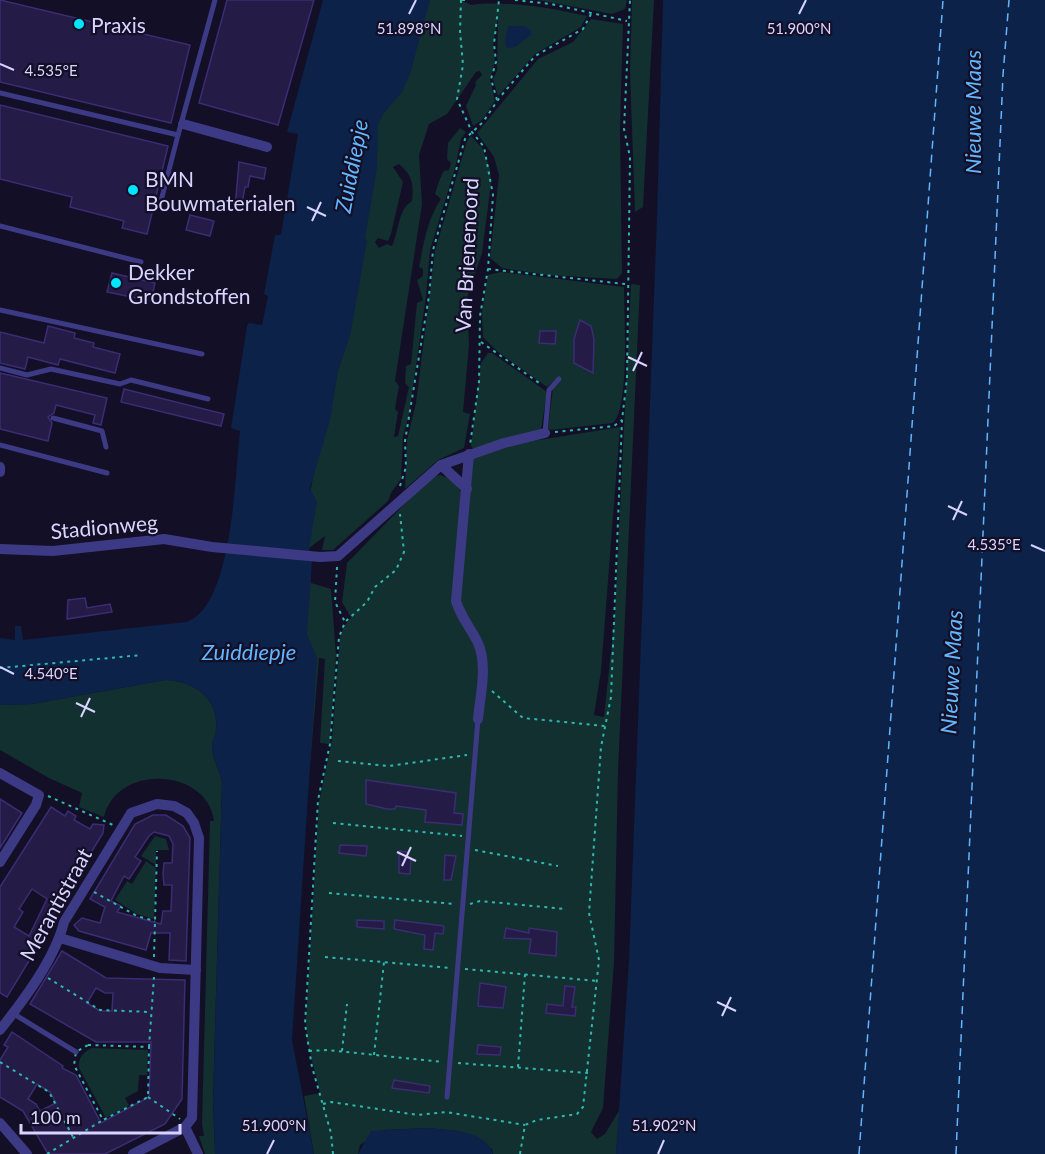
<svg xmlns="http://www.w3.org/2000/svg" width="1045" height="1154" font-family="Lato,sans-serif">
	<rect width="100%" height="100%" fill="#130f26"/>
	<g fill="#12302f" fill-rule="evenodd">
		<path d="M409 0H460L471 5C506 0 550 8 587 16L581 27 535 54 498 96 493 79 497 71 498 15 493 46 495 62 490 79 495 101 482 120 473 126 466 106 476 85 475 82 482 75 480 71 476 72 447 114 429 124 419 155 422 204 395 381 399 386 395 409 398 412 394 437 398 436 409 387 405 383 406 366 411 364 417 303 423 300 417 280 423 276V269L419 267C424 242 427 220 441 199L435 194C437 187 440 177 444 171L449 170 451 163 447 159 448 143 460 128 466 132 461 139 455 168 430 250 426 296 409 414 403 436 401 479 391 493 388 501 333 550H322L325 536 309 548 311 583 331 589 336 655 330 744 320 743 325 659 319 658 308 789 305 793 304 552 311 488 377 125ZM399 164C412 175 414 184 412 201 398 209 399 231 392 246L387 244 379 248 375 242 378 238 388 241 391 234 403 182 393 167Z"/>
		<path d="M538 0H627L625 9 612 14Z"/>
		<path d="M632 0H654L643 207 635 212 630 72Z"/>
		<path d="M591 19 623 24 620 127 622 273 617 279 548 275 502 268 490 258 499 175 494 157 477 133 538 59 573 42Z"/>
		<path d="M471 136 482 148 490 169 491 183 482 253 467 298 469 345 463 412 470 414 464 448 438 460 405 489 407 440 416 403 435 251 467 141Z"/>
		<path d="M501 272 624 287C624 312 630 408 613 423L550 430 548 428 553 388 560 382 558 377 547 387 498 352 483 337 482 312 488 275Z"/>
		<path d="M631 284 640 285 618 771 614 963 603 1108 591 1132 597 1139 605 1134 620 1109 616 1154H493L492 1149 459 1131 426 1128 384 1130 360 1145 358 1154H314L304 1096 320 1093 307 1040 306 1018 319 802 332 740 340 637 344 626 351 618 342 602 347 563 430 478 440 475 452 479 462 493 453 587 468 632 486 672 460 603 473 457 520 443 620 427 601 671 594 715 604 717 615 613Z"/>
		<path d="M488 353H492L547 392 541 430 474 450 471 446 481 363Z"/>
		<path d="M165 680C193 681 219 697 216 729 216 735 212 741 212 747 213 760 220 771 222 783L213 1102 215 1154H205L199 1136H204L202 1124 210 821H214C207 767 116 764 104 817L79 807 82 793 49 778 0 750V705L32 704Z"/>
		<path d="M155 836 166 839 169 850H156V865L141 856Z"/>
		<path d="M146 861 156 868 154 919 137 914 115 900 127 881 132 884Z"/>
		<path d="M92 1048 148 1050 147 1075H139L138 1091 125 1098 129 1106 106 1118 79 1068C78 1058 83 1052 92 1048Z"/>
	</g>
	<g fill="#0c2248">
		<path d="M323 0H430L410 74 402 92 383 114 378 125 377 167 365 238 367 241 350 336 338 371 330 420 310 488 317 502 309 548 312 560 307 634 317 658 292 1040 314 1154H215L213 1102 222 784C220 771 213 760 212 747 212 741 216 735 216 729 219 697 193 681 165 680L32 704 0 705V638L15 640V626H21L23 640 186 622C233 608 235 473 240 431L231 428 247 326 249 323 262 325 268 296 264 294 275 235H281L298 134 287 132Z"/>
		<path d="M663 0H1045V1154H616L629 960 657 216Z"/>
		<path d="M508 26H524L531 30V35L515 47 507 48 505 43Z"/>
		<path d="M426 1128C446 1130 486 1129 493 1154H358L371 1131Z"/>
	</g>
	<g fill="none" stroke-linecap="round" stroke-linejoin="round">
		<g stroke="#62b6ff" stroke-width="1.5" stroke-dasharray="8 6" stroke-linecap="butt">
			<path d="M859 1154 943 0"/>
			<path d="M956 1154 1003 75 1009 0"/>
		</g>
	</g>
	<g fill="#241b47" stroke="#3b2d73" stroke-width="1.5" fill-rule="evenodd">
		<path d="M0 0 190 45 171 123 0 82Z"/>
		<path d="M227 0H314L278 125 199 103Z"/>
		<path d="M0 105 168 146 147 234 122 228 124 221 70 207 72 197 0 179Z"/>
		<path d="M239 162 266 168 264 179 250 176 248 187H245L241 209 235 208Z"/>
		<path d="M190 215 214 221 210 236 186 230Z"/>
		<path d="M112 273 155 283 151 301 107 292Z"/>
		<path d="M580 320 591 326 594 339 593 373 574 363V339Z"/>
		<path d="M48 326 75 333 74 338 94 343 93 347 120 354 115 373 60 359 58 365 28 357 25 369 0 363V332L44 343Z"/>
		<path d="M540 331H556L555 344 539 343Z"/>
		<path d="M0 373 107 398 101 425 93 423 95 415 56 405 54 413 48 417 52 423 48 441 0 429Z"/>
		<path d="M124 389 224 414 221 426 121 402Z"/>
		<path d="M85 598 87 608 110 604 112 612 67 619 68 600Z"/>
		<path d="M366 780 456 793 454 813 463 814 462 825 425 822 426 810 396 806 395 809H387L366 804Z"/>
		<path d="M0 799 22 813 0 848Z"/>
		<path d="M51 807 65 816 68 811 76 816 74 820 90 829 93 824 104 825 103 833 46 926 49 928 7 997 0 993V887ZM32 889 47 899 29 936 14 927 23 912 19 909Z"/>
		<path d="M153 815H166L183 826 190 838 186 961 169 960 170 933H151L146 950 79 931 74 925 82 918 100 923 105 907 90 899 135 824ZM154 832 169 836 173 844 172 863H164L163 874 164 885H172L171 911H163L161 924 117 912 121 906 111 901 124 876 129 879 141 861 135 857 149 836Z"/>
		<path d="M340 845 367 846 366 856 339 853Z"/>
		<path d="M399 851 408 852V858H411L410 874 399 873Z"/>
		<path d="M445 855 456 856 451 880H444Z"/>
		<path d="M357 920 384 921V929L357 927Z"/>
		<path d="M395 920 444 926 443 934 435 933 433 950 424 949 425 935 394 929Z"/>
		<path d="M506 928 529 933V928L557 932 556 956 529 953 531 939 504 938Z"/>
		<path d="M62 951 106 978 185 980 182 1099 165 1124 105 1154H48L23 1111 0 1097V1060L8 1047 4 1045 12 1032 63 1066 62 1068 76 1075 101 1123 149 1097 151 1042H96L30 1004ZM96 988 105 993H113L112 1011H100L87 1003ZM37 1084 50 1092 56 1103 40 1111 36 1104 28 1099Z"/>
		<path d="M480 983 506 987 503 1008 478 1006Z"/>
		<path d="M565 986 575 987 572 1007H576L575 1016 546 1013 547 1004 563 1006Z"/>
		<path d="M478 1045 501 1047 500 1055 477 1054Z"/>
		<path d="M394 1080 430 1086 429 1093 392 1088Z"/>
	</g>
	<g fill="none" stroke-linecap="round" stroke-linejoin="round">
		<g stroke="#2fb8b0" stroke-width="2" stroke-dasharray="3 4.5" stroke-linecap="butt">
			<path d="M461 0 460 31 463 65 457 99 472 132 484 147 493 195 488 269 480 316 479 382 470 445"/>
			<path d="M462 0H469"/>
			<path d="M515 0 551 4 627 21"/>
			<path d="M497 100 491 79 496 62 494 44 499 0"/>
			<path d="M488 269 625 284"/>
			<path d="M481 342 542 385"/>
			<path d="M555 432 614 426 622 420"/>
			<path d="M400 486 406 467 405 441 429 296 433 250 465 139 483 122 500 97 535 56 583 29 591 14"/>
			<path d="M337 567 335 602 345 622"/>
			<path d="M0 668 142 655"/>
			<path d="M492 691 523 718 605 726"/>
			<path d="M338 761 389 766 467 755"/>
			<path d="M48 796 113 825"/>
			<path d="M333 823 462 836"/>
			<path d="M475 850 558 866"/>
			<path d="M94 892 137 916 155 921"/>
			<path d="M329 893 455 904"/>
			<path d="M470 904 480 901 565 909"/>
			<path d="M154 957 157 851"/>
			<path d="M325 957 451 968"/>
			<path d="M465 969 597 981"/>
			<path d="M48 978 100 1010 150 1012"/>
			<path d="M88 1045 149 1047 148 1097 103 1120 74 1065 76 1052Z"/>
			<path d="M149 1047 154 977"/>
			<path d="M309 1051 327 1050 443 1062"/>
			<path d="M342 1051 347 1004"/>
			<path d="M374 1055 384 962"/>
			<path d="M0 1062 49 1092 73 1137"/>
			<path d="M458 1063 588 1073"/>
			<path d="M518 1067 525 974"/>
			<path d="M148 1097 180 1119"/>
			<path d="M323 1104 331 1102 418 1115 446 1112 525 1125"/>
			<path d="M47 1154 103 1120"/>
			<path d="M333 1154 331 1133 312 1067 305 1024 318 800 330 744 339 637 345 622 367 602 375 587 396 570 404 552 400 514"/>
			<path d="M520 1154 525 1125 537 1120 577 1114 583 1107 599 960 589 913 601 747 611 697 622 420 627 378 630 157 624 129 630 0"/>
		</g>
		<g stroke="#3d3a85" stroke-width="5">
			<path d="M0 93 178 135 215 0"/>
			<path d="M161 201 178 135"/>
			<path d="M0 226 141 262"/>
			<path d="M0 310 202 354"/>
			<path d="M0 368 27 375 51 369 120 384 131 380 208 399"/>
			<path d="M53 418 102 431 106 447"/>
			<path d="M545 433 549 390 559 379"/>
			<path d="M0 445 107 473"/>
			<path d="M14 1014 76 1052"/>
			<path d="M447 1097 478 719"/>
		</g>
		<g stroke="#3d3a85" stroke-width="10">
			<path d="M183 124 267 147"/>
			<path d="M469 454 456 601C461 618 471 628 478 643 488 666 480 696 478 719"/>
			<path d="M441 465 467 489"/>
			<path d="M0 467V472"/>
			<path d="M0 549 53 551 164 539 212 547 320 557 338 556 441 465 504 443 545 433"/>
			<path d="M0 773 39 795 36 805 0 862"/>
			<path d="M60 938 160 968 196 970"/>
			<path d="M0 1030C23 1001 55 959 64 922L131 813 157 804 174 806 187 813 194 823 199 838 192 1118 185 1127 133 1154"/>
			<path d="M0 1123 27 1154"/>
			<path d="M185 1127 198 1154"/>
		</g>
	</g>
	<path fill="none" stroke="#d9d4ff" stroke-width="2" d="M409 14 416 0M799 14 806 0M0 64 14 70M307 207 326 216M312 221 321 202M628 357 647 366M633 371 642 352M948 506 967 515M953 520 962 501M1031 545 1045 551M0 667 14 674M76 703 95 712M81 717 90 698M397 852 416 861M402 866 411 847M717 1002 736 1011M722 1016 731 997M267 1154 274 1140M658 1154 664 1140"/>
	<g fill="#00e5ff" stroke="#130f26" stroke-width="2">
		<circle cx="79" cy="24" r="6"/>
		<circle cx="133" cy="190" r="6"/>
		<circle cx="116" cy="283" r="6"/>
	</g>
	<g text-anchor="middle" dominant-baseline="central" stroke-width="4.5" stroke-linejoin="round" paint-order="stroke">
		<g font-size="21" fill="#d9d4ff" stroke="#130f26" text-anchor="start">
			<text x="91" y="24">Praxis</text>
			<text x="145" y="178">BMN<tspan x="145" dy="24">Bouwmaterialen</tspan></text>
			<text x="128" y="271">Dekker<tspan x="128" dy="24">Grondstoffen</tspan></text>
		</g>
		<g font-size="21" fill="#d9d4ff" stroke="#130f26">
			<text transform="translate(466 255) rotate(-87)">Van Brienenoord</text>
			<text transform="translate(104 526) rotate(-5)">Stadionweg</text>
			<text transform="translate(55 904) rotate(-61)">Merantistraat</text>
		</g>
		<g font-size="22" font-style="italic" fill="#62b6ff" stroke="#130f26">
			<text transform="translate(972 112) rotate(-90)">Nieuwe Maas</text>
			<text transform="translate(351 166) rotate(-79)">Zuiddiepje</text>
			<text x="249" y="651">Zuiddiepje</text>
			<text transform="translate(951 672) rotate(-87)">Nieuwe Maas</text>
		</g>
	</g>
	<g font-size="15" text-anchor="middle" fill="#d9d4ff" stroke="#130f26" stroke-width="4.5" stroke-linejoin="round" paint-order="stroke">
		<text x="409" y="34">51.898°N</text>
		<text x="799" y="34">51.900°N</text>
		<text x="51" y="76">4.535°E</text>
		<text x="994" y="550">4.535°E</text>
		<text x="51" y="679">4.540°E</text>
		<text x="274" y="1131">51.900°N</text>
		<text x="664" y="1131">51.902°N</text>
	</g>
	<path d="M21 1124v9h159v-9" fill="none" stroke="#d9d4ff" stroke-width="3"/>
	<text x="30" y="1124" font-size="18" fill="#d9d4ff" stroke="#130f26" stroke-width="4.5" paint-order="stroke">100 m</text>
</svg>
